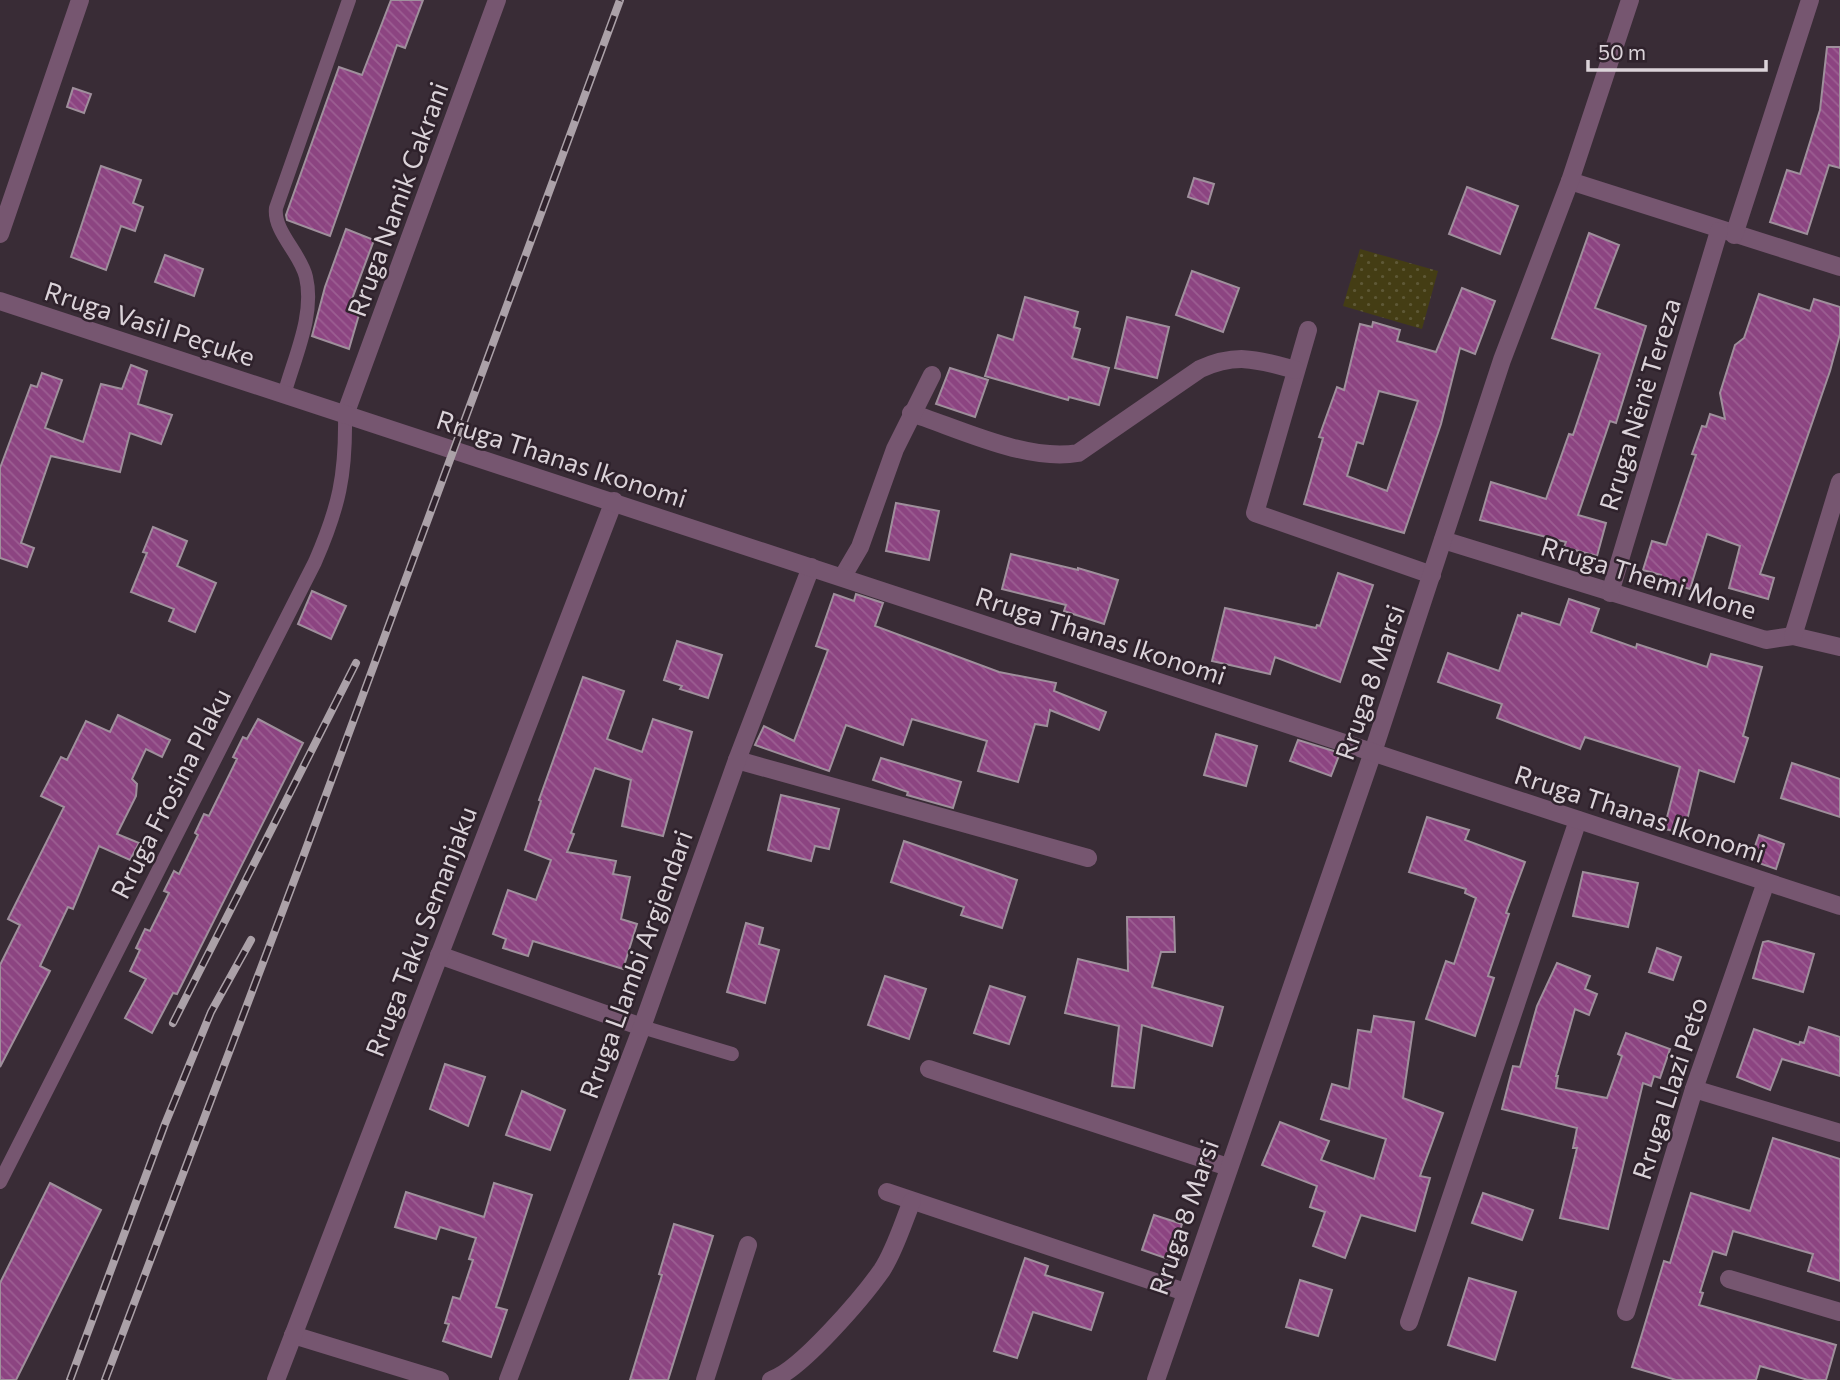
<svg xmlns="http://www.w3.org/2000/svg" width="1840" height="1380" font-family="Commissioner,sans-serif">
	<defs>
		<pattern id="grass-dots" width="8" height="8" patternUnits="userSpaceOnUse" patternTransform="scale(1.75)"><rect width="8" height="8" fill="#443d14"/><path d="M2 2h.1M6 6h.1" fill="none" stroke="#5e5836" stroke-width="1.8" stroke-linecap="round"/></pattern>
		<pattern id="building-back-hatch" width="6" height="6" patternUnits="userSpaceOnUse" patternTransform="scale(1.75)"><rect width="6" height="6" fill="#8c4481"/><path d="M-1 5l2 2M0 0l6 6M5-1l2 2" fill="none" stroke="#9c5e92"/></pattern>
	</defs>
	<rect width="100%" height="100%" fill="#392c36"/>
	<path fill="url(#grass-dots)" d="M1360 249 1438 271 1422 329 1343 306Z"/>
	<g fill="url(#building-back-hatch)" stroke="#9f8f9c" stroke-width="2" fill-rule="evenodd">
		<path d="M391 0H423L405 48 397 45 330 236 287 220 286 215 339 67 362 75Z"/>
		<path d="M1827 47H1840V168L1829 165 1807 234 1770 222 1787 170 1800 174 1820 110Z"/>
		<path d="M73 88 91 94 84 113 67 107Z"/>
		<path d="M101 166 141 180 133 203 143 207 135 231 121 226 106 270 71 257Z"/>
		<path d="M1194 178 1214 184 1208 204 1188 197Z"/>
		<path d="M1467 187 1518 206 1500 254 1449 234Z"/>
		<path d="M346 229 374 240 349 307 360 311 349 349 312 336 325 287Z"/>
		<path d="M1589 233 1619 245 1595 308 1646 326 1616 423 1610 421 1578 515 1606 523 1597 556 1564 547 1566 542 1480 520 1491 482 1546 499 1569 434 1573 435 1600 354 1552 338Z"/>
		<path d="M165 255 203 269 194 296 155 282Z"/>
		<path d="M1192 271 1239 288 1223 332 1176 315Z"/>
		<path d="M1462 288 1495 301 1475 354 1460 348 1441 424 1404 533 1304 504 1323 438 1319 437 1337 387 1344 390 1360 324 1372 327 1373 322 1400 330 1397 341 1436 352ZM1379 391 1418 401 1387 491 1347 476 1357 442 1363 444Z"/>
		<path d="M1759 294 1810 311 1814 299 1840 307V334L1830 371 1760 574 1774 578 1768 599 1729 588 1740 546 1707 534 1690 589 1659 580 1661 575 1643 570 1652 541 1666 545 1696 455 1692 454 1702 426 1706 427 1710 414 1725 419 1720 393 1735 345 1744 338Z"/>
		<path d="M1025 297 1078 312 1074 327 1080 329 1072 358 1109 368 1099 405 1069 397 1068 400 985 376 998 335 1013 340Z"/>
		<path d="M1127 317 1169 327 1157 378 1115 368Z"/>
		<path d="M131 365 147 371 138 404 172 415 161 444 130 433 120 472 51 456 21 543 34 548 27 567 0 558V468L31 385 37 387 42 373 62 380 45 428 83 442 101 384 122 389Z"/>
		<path d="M950 368 988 380 975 417 936 404Z"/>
		<path d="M896 503 939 511 929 560 886 551Z"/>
		<path d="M153 527 187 541 177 566 216 583 195 632 169 621 174 609 131 592 147 553 143 552Z"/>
		<path d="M1011 554 1078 570V568L1118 580 1104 624 1064 611 1066 605 1002 589Z"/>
		<path d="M1338 573 1373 585 1340 682 1275 657 1270 674 1212 661 1225 608 1316 628 1317 625 1320 626Z"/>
		<path d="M312 591 346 606 331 639 298 624Z"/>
		<path d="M834 594 854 601 856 594 883 603 875 626 999 672 1056 683 1054 691 1106 712 1099 730 1050 710 1047 726 1035 724 1018 782 978 771 987 741 912 719 903 745 846 725 829 771 755 745 764 726 794 741 828 650 816 646Z"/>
		<path d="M1569 599 1599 609 1591 632 1636 648 1637 644 1707 667 1711 654 1762 667 1743 736 1748 738 1734 782 1699 770 1684 833 1664 829 1680 767 1585 737 1580 749 1497 718 1502 704 1438 682 1448 653 1499 671 1518 615 1521 616 1522 613 1560 625Z"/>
		<path d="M677 641 722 655 708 698 680 689 682 686 664 680Z"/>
		<path d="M583 677 624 691 607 739 642 752 653 719 692 732 663 836 622 826 631 780 595 768 571 833 574 834 567 852 616 861 613 874 630 877 621 919 637 924 623 969 533 941 528 956 503 948 506 939 493 934 508 890 536 900 551 860 525 850 541 801 539 800Z"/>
		<path d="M118 715 170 740 162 757 146 749 132 779 137 784 136 796 117 834 139 843 130 860 99 846 73 909 68 907 40 966 50 971 0 1067V965L20 925 8 919 64 807 41 796 61 757 67 760 86 721 110 732Z"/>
		<path d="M258 719 303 743 177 994 173 993 152 1033 125 1018 146 979 130 971 140 950 136 948 145 929 150 931 169 893 164 891 174 871 179 874 198 835 195 833 204 814 209 816 237 759 233 757 243 737 247 739Z"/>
		<path d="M1216 734 1257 746 1246 786 1204 775Z"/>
		<path d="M1298 740 1340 753 1331 776 1290 761Z"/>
		<path d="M881 758 961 782 953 808 907 795 908 792 873 780Z"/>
		<path d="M1792 763 1840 779V817L1781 798Z"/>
		<path d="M781 795 839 809 829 849 815 846 811 861 768 850Z"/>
		<path d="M1427 817 1469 830 1465 840 1525 862 1506 913 1509 914 1488 976 1494 978 1475 1036 1426 1019 1446 961 1454 964 1476 898 1465 893 1466 889 1409 872Z"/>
		<path d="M1759 835 1784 844 1776 869 1750 860Z"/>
		<path d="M904 841 1017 880 1002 928 961 915 964 907 891 882Z"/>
		<path d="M1583 872 1638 883 1628 927 1573 916Z"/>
		<path d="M1127 917H1174L1175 952H1161L1152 987 1223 1007 1212 1046 1142 1025 1134 1088 1112 1086 1119 1026 1065 1013 1078 959 1128 971Z"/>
		<path d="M746 923 763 928 759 944 779 950 765 1003 727 992Z"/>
		<path d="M1768 941 1814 954 1803 992 1753 978 1763 942Z"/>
		<path d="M1657 948 1681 957 1673 980 1649 972Z"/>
		<path d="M1557 963 1590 976 1585 989 1597 994 1589 1015 1575 1009 1556 1076H1558L1556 1088 1607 1098 1622 1056 1618 1054 1626 1033 1670 1049 1660 1078 1654 1076 1651 1086 1643 1083 1608 1229 1560 1218 1577 1148H1573L1577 1128 1502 1109 1513 1066 1520 1067 1537 1006Z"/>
		<path d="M885 976 926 989 909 1039 868 1025Z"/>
		<path d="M990 986 1025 997 1009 1044 974 1033Z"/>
		<path d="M1374 1016 1414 1022 1403 1098 1443 1113 1420 1176 1430 1178 1415 1231 1361 1215 1345 1258 1313 1246 1325 1212 1310 1207 1317 1186 1262 1165 1280 1122 1329 1141 1321 1160 1374 1179 1386 1139 1321 1119 1332 1084 1349 1089 1358 1030 1371 1032Z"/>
		<path d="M1809 1027 1840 1037V1076L1782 1059 1770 1090 1737 1077 1754 1029 1799 1045 1800 1042 1804 1043Z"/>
		<path d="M445 1064 485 1077 468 1126 430 1109Z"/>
		<path d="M522 1091 565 1110 550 1150 506 1135Z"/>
		<path d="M1773 1138 1840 1159V1281L1808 1271 1813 1254 1733 1231 1726 1255 1713 1251 1700 1292 1703 1293 1699 1305 1836 1345 1826 1380H1808L1760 1366 1756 1380H1676L1632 1367 1664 1261 1670 1263 1691 1193 1750 1211Z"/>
		<path d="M50 1183 101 1210 16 1380H0V1283Z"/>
		<path d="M494 1183 532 1195 496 1307 507 1310 491 1357 443 1341 449 1324 445 1323 453 1297 460 1299 473 1260 469 1259 476 1238 440 1227 436 1239 395 1227 406 1192 484 1217Z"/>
		<path d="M1483 1193 1533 1210 1522 1240 1472 1223Z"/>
		<path d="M1154 1215 1182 1224 1171 1260 1142 1250Z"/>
		<path d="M674 1224 713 1236 668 1380H630L662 1275 659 1274Z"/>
		<path d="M1025 1258 1048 1266 1045 1275 1103 1293 1091 1330 1033 1312 1017 1358 994 1351Z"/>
		<path d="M1469 1278 1516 1292 1495 1360 1448 1345Z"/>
		<path d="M1300 1280 1332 1290 1318 1336 1286 1327Z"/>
	</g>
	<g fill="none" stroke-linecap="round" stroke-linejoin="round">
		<g stroke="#765670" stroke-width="14">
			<path d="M284 395C294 358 315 315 306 277 301 254 273 231 276 208L349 0"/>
			<path d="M642 1027 732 1054"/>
			<path d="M0 1182 315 562C339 507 346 475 345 415"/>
		</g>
		<g stroke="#765670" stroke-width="18">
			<path d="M1570 181 1840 267"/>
			<path d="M0 234 80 0"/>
			<path d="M1734 235 1810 0"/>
			<path d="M1308 330 1255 513 1432 575"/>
			<path d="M911 413C960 429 1027 462 1078 453L1200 369C1238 352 1258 360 1296 370"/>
			<path d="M345 415 497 0"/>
			<path d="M1443 540 1766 640 1793 636 1840 647"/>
			<path d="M843 576 860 547 895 449 932 375"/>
			<path d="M1610 593 1719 231"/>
			<path d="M1793 636 1840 482"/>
			<path d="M737 760 1088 858"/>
			<path d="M439 955 642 1027"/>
			<path d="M929 1069 1228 1167"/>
			<path d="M1694 1089 1840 1133"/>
			<path d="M887 1192 1185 1292"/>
			<path d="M1729 1279 1840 1312"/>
			<path d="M1626 1312 1694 1089 1766 882"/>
			<path d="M1409 1322 1578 820"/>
			<path d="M293 1335 440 1380"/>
			<path d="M276 1380 614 501"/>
			<path d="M508 1380 642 1027 737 760 811 567"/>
			<path d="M705 1380 748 1245"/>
			<path d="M771 1380C800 1371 863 1297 882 1270 895 1250 903 1223 912 1201"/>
			<path d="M1156 1380 1373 752 1502 360 1570 181 1630 0"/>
		</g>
		<path stroke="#765670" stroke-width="18" d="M0 301 1840 906"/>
		<g stroke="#aba1a8" stroke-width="8">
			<g id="rail">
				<path d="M173 1023 356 663"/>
				<path d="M70 1380 165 1124 211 1012 251 940"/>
				<path d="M105 1380 303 857 620 0"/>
			</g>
		</g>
		<use href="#rail" stroke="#2f222c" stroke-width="5" stroke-dasharray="16" stroke-linecap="butt"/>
	</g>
	<g text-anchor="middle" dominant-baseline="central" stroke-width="5" stroke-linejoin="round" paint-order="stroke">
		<g font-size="26" fill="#dbd3d9" stroke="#2f222c">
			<text transform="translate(397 199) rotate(-70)">Rruga Namik Cakrani</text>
			<text transform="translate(150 323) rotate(18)">Rruga Vasil Peçuke</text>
			<text transform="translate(1639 404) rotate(-73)">Rruga Nënë Tereza</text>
			<text transform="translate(562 458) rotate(18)">Rruga Thanas Ikonomi</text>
			<text transform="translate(1649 577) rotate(17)">Rruga Themi Mone</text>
			<text transform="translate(1101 635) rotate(18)">Rruga Thanas Ikonomi</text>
			<text transform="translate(1369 682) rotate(-71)">Rruga 8 Marsi</text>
			<text transform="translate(170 793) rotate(-63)">Rruga Frosina Plaku</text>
			<text transform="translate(1640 813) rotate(18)">Rruga Thanas Ikonomi</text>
			<text transform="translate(420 931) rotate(-69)">Rruga Taku Semanjaku</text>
			<text transform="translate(635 964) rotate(-70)">Rruga Llambi Argjendari</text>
			<text transform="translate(1669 1088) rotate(-72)">Rruga Llazi Peto</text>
			<text transform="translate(1183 1217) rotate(-71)">Rruga 8 Marsi</text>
		</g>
	</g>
	<path d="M1588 60v10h178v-10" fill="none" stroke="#dbd3d9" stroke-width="3.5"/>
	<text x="1598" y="60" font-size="21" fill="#dbd3d9" stroke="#2f222c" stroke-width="5" paint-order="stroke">50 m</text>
</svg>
